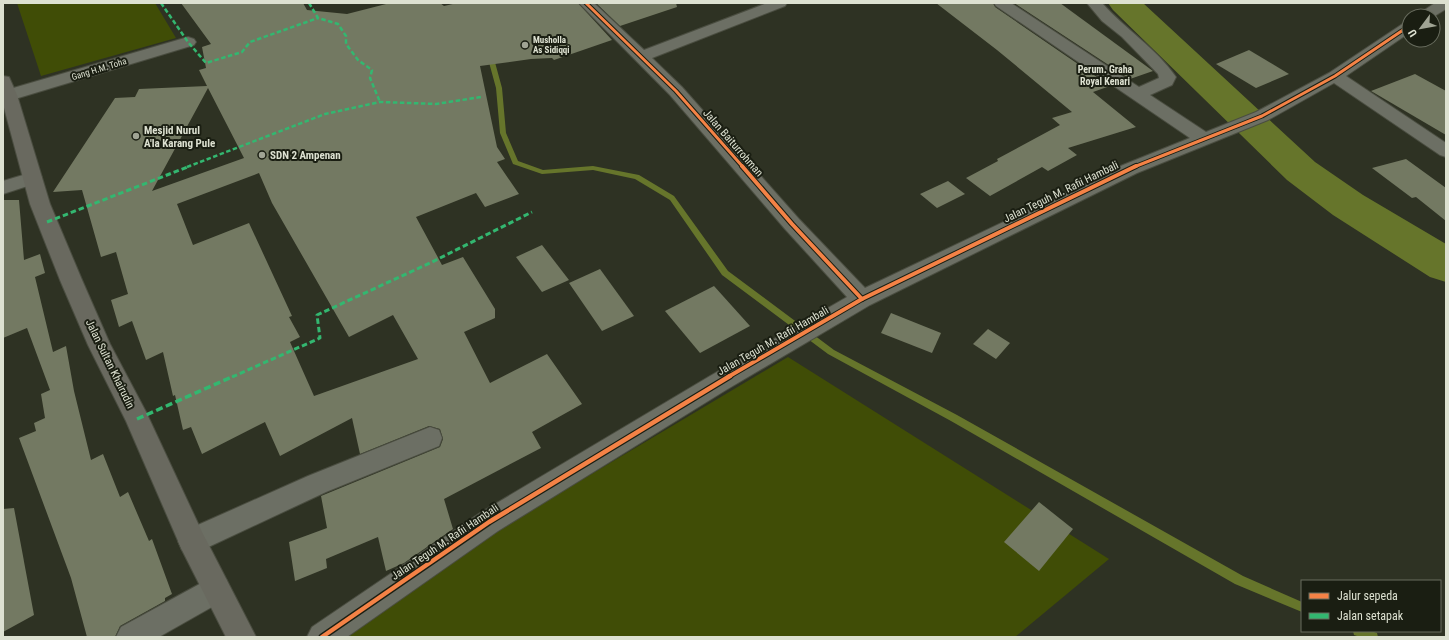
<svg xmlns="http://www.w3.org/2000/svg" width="1449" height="640" font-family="'Roboto Condensed',sans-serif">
	<rect width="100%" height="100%" fill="#2e3223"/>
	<g fill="#404d06">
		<path d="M17 3H155L176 38 41 76Z"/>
		<path d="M788 357 1109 559 1015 637H325L323 634Z"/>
	</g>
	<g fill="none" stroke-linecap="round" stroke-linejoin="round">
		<g fill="#66752b" fill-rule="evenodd">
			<path d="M490 53 493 55 502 88 506 133 518 161 543 170 593 166 639 175 674 196 728 271 834 350 957 415 1243 576 1302 602V612L1235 584 951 421 828 354 722 275 670 200 635 179 593 170 542 174 513 164 500 133 496 88 487 55Z"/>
			<path d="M1353 631H1371L1377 633 1378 637H1360L1354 635Z"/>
		</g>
		<path fill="#66752b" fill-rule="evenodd" d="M1108 3H1143L1315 162 1363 195 1446 244V282L1430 277 1333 215 1287 180 1113 10Z"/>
	</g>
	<g fill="#737962" fill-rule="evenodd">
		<path d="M181 3H303L307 10 347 14 390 3H440L444 6 457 3H578L612 40 554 60 552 58 531 59 480 66 497 147 505 159 497 162 519 194 485 207 476 193 416 217 442 265 463 257 495 309V318L464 332 490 383 547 354 582 404 532 432 541 448 444 499 453 529 404 563 386 571 378 537 326 559 327 568 295 581 289 542 327 528 321 496 440 447 443 439 440 429 429 426 360 454 352 418 280 456 265 422 202 454 191 427 183 430 175 395 173 396 163 352 146 360 132 321 119 327 111 300 128 294 116 252 101 257 82 190 53 192 115 98 135 97 139 89 207 86 199 70 206 68 202 47 211 44ZM208 88 244 158 152 191ZM259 173 272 203 349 337 393 315 418 359 314 396 290 342 300 337 289 317 292 316 249 223 193 245 177 204Z"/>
		<path d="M596 3H676L677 7 620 26Z"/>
		<path d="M936 3H993L995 7 1110 86 1093 92 1136 127 1068 148 1077 155 1048 171 1042 167 990 196 966 178 998 161 997 159 1060 125 1052 118 1072 112 997 50Z"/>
		<path d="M1014 3H1060L1153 71 1130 79Z"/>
		<path d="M1249 50 1289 74 1256 88 1216 64Z"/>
		<path d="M1415 74 1446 91V135L1371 91Z"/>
		<path d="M1406 159 1446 188V221L1416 197 1412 198 1372 168Z"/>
		<path d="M948 181 965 194 937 208 920 194Z"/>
		<path d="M3 200H19L24 260 40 254 45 273 35 277 53 352 66 346 74 391 91 460 103 454 120 497 128 492 149 541 152 539 172 594 165 598V601L120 626 115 637H87L71 578 19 438 36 431 34 423 45 418 41 394 50 390 27 328 3 338Z"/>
		<path d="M542 245 569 280 542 292 516 257Z"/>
		<path d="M600 269 634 316 602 331 569 283Z"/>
		<path d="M714 286 750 326 700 353 665 311Z"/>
		<path d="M891 313 941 333 932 353 881 333Z"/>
		<path d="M988 329 1010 343 996 359 973 344Z"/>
		<path d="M1039 502 1073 529 1039 571 1004 542Z"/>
		<path d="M14 508 34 615 3 632V509Z"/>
	</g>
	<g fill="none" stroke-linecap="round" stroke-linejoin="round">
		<g stroke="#4a4d40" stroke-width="2">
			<g id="minor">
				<path d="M579 3H594L644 50 767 3H787L785 6 652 58 682 87 799 219 865 288 1123 165 1190 138 996 6 994 3H1011L1139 87 1159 78 1158 74 1122 37 1102 21 1087 3H1102C1125 29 1156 48 1176 77L1172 85 1150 95 1206 132 1256 112 1329 73 1404 23 1409 21V33L1346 76 1446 143V157L1440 155 1334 83 1268 120 1137 173 870 305 726 390 498 531 347 637H307L312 627 480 513 710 376 847 297 785 229 670 95Z"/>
				<path d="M1435 3H1446V9L1433 17V16H1417L1420 13Z"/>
				<path d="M188 37 194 39 196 42 194 45 15 99 9 100 3 99V91Z"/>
				<path d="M33 172 40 174 42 178 40 182 3 194V181Z"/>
				<path d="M430 427 439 430 442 438 439 446 326 492 202 550 192 554 182 550 178 541 182 532 308 476Z"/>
			</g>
		</g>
		<g stroke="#4a4d40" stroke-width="2">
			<path id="tertiary" d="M216 575 226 579 230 589 226 599 159 637H116L121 627Z"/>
		</g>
		<g stroke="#4a4d40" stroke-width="2">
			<path id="secondary" d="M3 76 9 77 17 95 50 204 82 280 110 344 146 412 202 532 256 637H226L182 550 126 421 88 345 60 280 30 204 3 104Z"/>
		</g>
		<use href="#minor" fill="#6c6f64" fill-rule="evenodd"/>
		<use href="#tertiary" fill="#6c6f64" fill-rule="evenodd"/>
		<use href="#secondary" fill="#69695f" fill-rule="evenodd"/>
		<g stroke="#33b770" stroke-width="2.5" stroke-dasharray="4.5 2.5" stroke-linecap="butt">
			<path d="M161 3 188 42 206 63 242 52 250 42 318 18"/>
			<path d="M309 3 318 18 338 24 346 36V44L358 60 372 70 370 78 380 102"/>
			<path d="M187 167 325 114 380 102 436 104 481 97"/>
		</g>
		<g stroke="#33b770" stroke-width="3" stroke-dasharray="5.5 3" stroke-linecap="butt">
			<path d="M47 222 190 166"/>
			<path d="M232 377 320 338 317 315 430 263 532 212"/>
		</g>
		<path stroke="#33b770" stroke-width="3.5" stroke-dasharray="7 3.5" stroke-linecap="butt" d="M137 419 234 376"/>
		<g stroke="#1a1e12" stroke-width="5">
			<g id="cycleway-far2">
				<path d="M586 3 676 91 743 167"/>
				<path d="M1134 167 1262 116 1335 76 1409 26"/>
			</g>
		</g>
		<g stroke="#1a1e12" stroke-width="6">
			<g id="cycleway-far1">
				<path d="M742 166 792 224 862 299"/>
				<path d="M728 377 862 299 1136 166"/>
			</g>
		</g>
		<g stroke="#1a1e12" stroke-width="7">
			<path id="cycleway" d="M322 637 489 522 730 376"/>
		</g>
		<use href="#cycleway-far2" stroke="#f48246" stroke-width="3"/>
		<use href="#cycleway-far1" stroke="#f48246" stroke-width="4"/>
		<use href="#cycleway" stroke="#f48246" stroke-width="4.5"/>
	</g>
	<g fill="#a0a494" stroke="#1a1e12" stroke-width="1.5">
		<circle cx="525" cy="45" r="4"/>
		<circle cx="136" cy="136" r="4"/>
		<circle cx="262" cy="155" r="4"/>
	</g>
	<g text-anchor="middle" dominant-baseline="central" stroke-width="4" stroke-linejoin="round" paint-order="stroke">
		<g font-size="9" font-weight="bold" fill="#dde1d1" stroke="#1a1e12" text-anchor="start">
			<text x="533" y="40">Musholla<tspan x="533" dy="10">As Sidiqqi</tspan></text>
		</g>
		<g font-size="9" fill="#dde1d1" stroke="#1a1e12">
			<text transform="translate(99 69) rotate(-17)">Gang H.M. Toha</text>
		</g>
		<g font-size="10" font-weight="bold" fill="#dde1d1" stroke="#1a1e12">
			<text x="1105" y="69">Perum. Graha<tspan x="1105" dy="12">Royal Kenari</tspan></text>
		</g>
		<g font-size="11" font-weight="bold" fill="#dde1d1" stroke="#1a1e12" text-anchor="start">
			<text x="144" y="130">Mesjid Nurul<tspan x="144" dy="13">A'la Karang Pule</tspan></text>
			<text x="270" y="155">SDN 2 Ampenan</text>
		</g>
		<g font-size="11" fill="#dde1d1" stroke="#1a1e12">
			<text transform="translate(733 143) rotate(49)">Jalan Baiturrohman</text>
			<text transform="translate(1061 192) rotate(-26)">Jalan Teguh M. Rafii Hambali</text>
			<text transform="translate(773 341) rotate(-30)">Jalan Teguh M. Rafii Hambali</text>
			<text transform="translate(110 364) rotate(64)">Jalan Sultan Khairudin</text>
			<text transform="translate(445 542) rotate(-34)">Jalan Teguh M. Rafii Hambali</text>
		</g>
	</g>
	<rect width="1449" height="640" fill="none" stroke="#dde1d1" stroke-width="8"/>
	<rect x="1301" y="580" width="140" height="52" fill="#1a1e12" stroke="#686c5e"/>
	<rect x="1309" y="593" width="20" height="6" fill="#f48246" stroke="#686c5e"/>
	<text x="1337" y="600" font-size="12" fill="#dde1d1">Jalur sepeda</text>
	<rect x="1309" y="613" width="20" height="6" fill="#33b770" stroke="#686c5e"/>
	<text x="1337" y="620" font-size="12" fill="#dde1d1">Jalan setapak</text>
	<g transform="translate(1421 28) rotate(238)"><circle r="19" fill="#1a1e12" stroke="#686c5e"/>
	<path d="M0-3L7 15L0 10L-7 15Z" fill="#a0a494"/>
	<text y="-6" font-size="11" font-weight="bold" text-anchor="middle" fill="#dde1d1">U</text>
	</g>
</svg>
